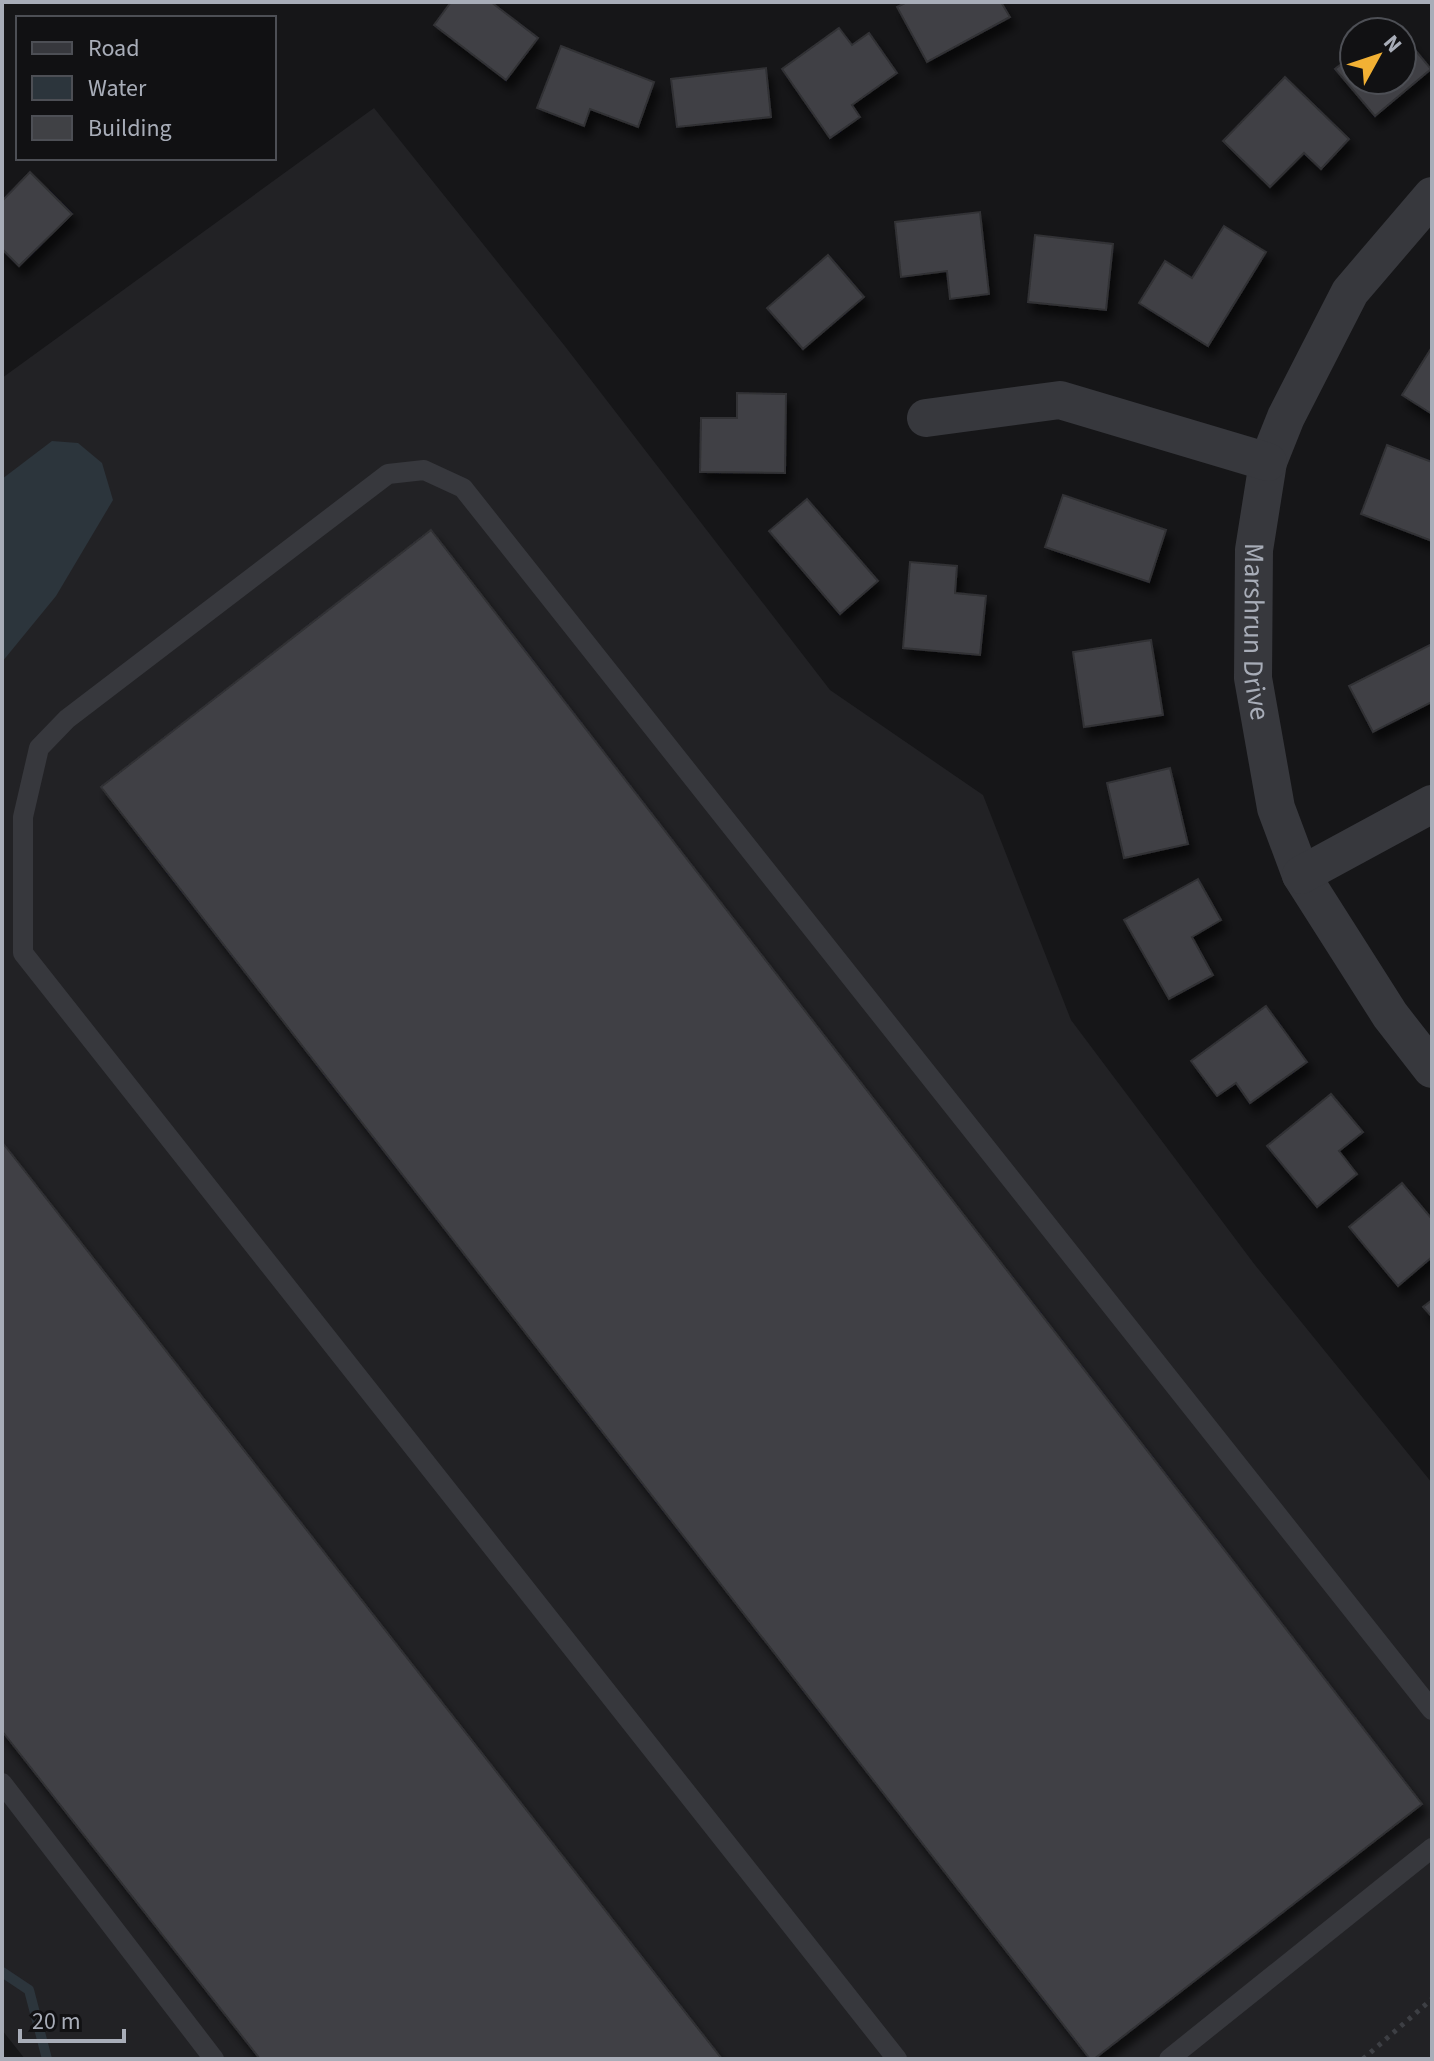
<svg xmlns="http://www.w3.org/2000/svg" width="1434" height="2061" font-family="'Source Sans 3',sans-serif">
	<defs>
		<filter id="shadow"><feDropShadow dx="5" dy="9" stdDeviation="4" flood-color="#0009"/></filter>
	</defs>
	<rect width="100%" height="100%" fill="#161618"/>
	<path fill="#222225" d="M374 108 564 345 830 690 983 795 1071 1020 1255 1265 1432 1483V2059H25L2 2030V378Z"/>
	<path fill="#2c353c" d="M52 441 78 443 102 463 113 500 56 596 2 662V479Z"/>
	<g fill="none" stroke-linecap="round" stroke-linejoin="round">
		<path stroke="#2c353c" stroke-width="10" d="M2 1972 29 1990 47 2059"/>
	</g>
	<g fill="#404145" stroke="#303034" stroke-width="2" filter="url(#shadow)">
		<path d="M451 2H491L538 38 506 80 434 25Z"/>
		<path d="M907 2H1001L1010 17 927 62 897 7Z"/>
		<path d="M1392 22 1400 32H1380Z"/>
		<path d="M839 28 852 45 869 33 897 73 852 105 860 117 830 138 782 69Z"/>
		<path d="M1402 34 1431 69 1375 116 1335 69 1354 54V80H1402Z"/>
		<path d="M561 46 654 82 638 127 590 109 584 126 537 108Z"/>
		<path d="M766 68 771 117 677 127 671 79Z"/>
		<path d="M1285 77 1349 139 1321 169 1304 153 1270 187 1223 141Z"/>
		<path d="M30 172 72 214 19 266 2 249V201Z"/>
		<path d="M980 212 989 294 950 299 947 271 901 277 895 222Z"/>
		<path d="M1224 226 1266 252 1208 346 1139 303 1165 261 1192 278Z"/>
		<path d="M1035 235 1113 244 1106 310 1028 302Z"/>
		<path d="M828 255 864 297 803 349 767 308Z"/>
		<path d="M1432 347V414L1402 395Z"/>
		<path d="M737 393 786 394 785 473 700 472 701 418H737Z"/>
		<path d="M1387 445 1432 462V541L1361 514Z"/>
		<path d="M1063 495 1166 530 1149 582 1045 547Z"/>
		<path d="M807 499 878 581 840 614 769 531Z"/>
		<path d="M431 530 1422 1804 1094 2059H1090L101 787Z"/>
		<path d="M910 562 957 566 955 593 986 596 980 655 903 648Z"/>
		<path d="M1151 640 1163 715 1084 727 1073 652Z"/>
		<path d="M1432 644V702L1373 732 1349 686Z"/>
		<path d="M1170 768 1188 844 1124 858 1107 783Z"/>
		<path d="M1198 879 1221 920 1192 937 1213 975 1169 999 1124 920Z"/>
		<path d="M1266 1006 1307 1062 1250 1103 1236 1083 1217 1096 1191 1061Z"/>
		<path d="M1331 1094 1363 1132 1339 1151 1357 1174 1317 1207 1267 1146Z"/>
		<path d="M2 1142 722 2059H260L2 1731Z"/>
		<path d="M1402 1183 1432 1219V1257L1398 1286 1349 1227Z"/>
		<path d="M1432 1300V1317L1423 1307Z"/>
	</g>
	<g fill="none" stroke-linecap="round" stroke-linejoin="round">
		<path stroke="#3d3f44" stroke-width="5" stroke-dasharray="4 6" stroke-linecap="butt" d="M1363 2059 1432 1999"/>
		<g stroke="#37383d" stroke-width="20">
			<path d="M2 1783 214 2059"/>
			<path d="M897 2059 23 953V817L39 748 67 719 388 474 424 470 463 488 1432 1710"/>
			<path d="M1169 2059 1432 1848"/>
		</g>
		<g stroke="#37383d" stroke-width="38">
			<path id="s1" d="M1432 196 1350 292 1286 417 1268 462 1254 550 1253 678 1276 808 1301 875 1390 1015 1432 1069"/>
			<path d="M926 418 1060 400 1268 462"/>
			<path d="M1301 875 1432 804"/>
		</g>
	</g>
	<g text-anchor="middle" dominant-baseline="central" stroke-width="8" stroke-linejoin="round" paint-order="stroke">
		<g font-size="28" fill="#a8adb8" stroke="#111113">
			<text stroke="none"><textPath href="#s1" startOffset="486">Marshrun Drive</textPath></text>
		</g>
	</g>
	<rect width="1434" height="2061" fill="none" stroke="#a8adb8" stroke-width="8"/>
	<rect x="16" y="16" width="260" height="144" fill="#111113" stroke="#4d4f55" stroke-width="2"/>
	<rect x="32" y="42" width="40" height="12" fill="#37383d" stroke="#4d4f55" stroke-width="2"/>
	<text x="88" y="56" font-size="24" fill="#a8adb8">Road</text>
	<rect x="32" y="76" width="40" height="24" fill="#2c353c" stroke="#4d4f55" stroke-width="2"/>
	<text x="88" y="96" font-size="24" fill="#a8adb8">Water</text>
	<rect x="32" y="116" width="40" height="24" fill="#404145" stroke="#4d4f55" stroke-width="2"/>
	<text x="88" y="136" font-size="24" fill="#a8adb8">Building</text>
	<g transform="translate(1378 56) rotate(50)"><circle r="38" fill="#111113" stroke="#4d4f55" stroke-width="2"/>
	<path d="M0-6L14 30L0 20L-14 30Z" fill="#f2b134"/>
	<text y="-12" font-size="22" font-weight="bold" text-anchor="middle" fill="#a8adb8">N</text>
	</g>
	<path d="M20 2029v12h104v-12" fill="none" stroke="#a8adb8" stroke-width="4"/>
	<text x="32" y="2029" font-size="24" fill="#a8adb8" stroke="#111113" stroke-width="6" paint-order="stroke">20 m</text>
</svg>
